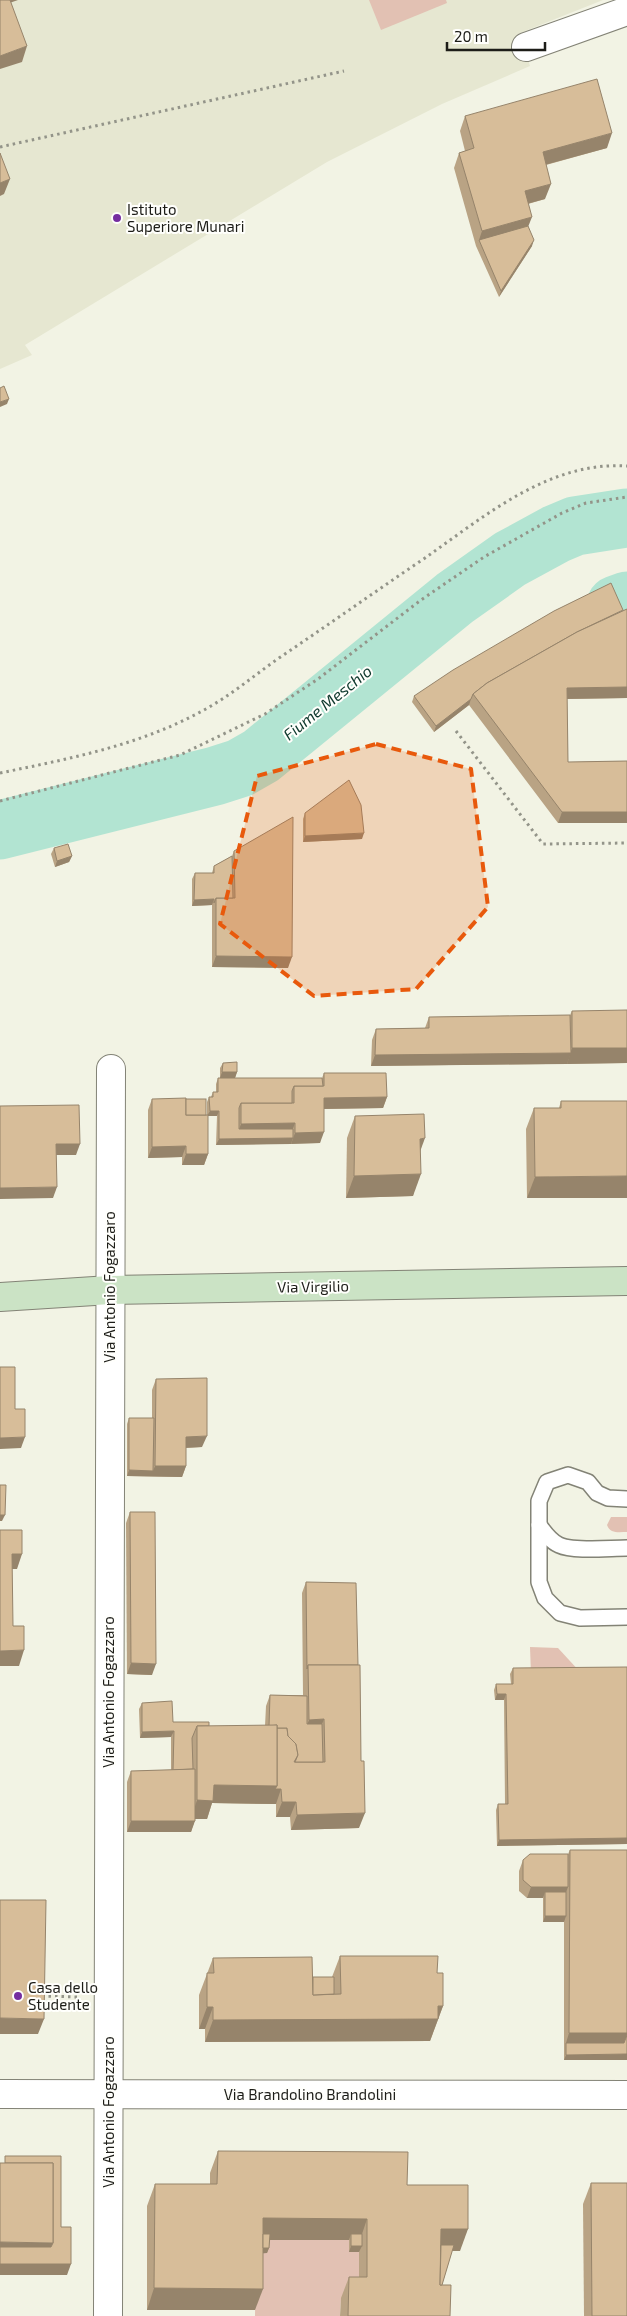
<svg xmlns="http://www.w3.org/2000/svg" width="627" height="2316" font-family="'Exo 2',sans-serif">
	<rect width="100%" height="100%" fill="#f2f3e4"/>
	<path fill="#e6e7d1" d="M0 0H603L520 33 530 66 442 104 327 162 25 345 32 355 0 369Z"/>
	<g fill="#e2c1b3">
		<path d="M369 0H446L447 3 381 30Z"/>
		<path d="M611 1517H627V1532C619 1532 610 1534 607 1525Z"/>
		<path d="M530 1647 558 1648 581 1673 531 1674Z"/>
		<path d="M267 2240H349V2252H359V2287L341 2299 340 2316H255L256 2253Z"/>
	</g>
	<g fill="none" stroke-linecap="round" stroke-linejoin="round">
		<g stroke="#b2e4d2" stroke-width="59">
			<path d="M616 605 627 601"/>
			<path d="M0 830 215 776 240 768 261 756 455 598 510 559 556 534 575 526 627 518"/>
		</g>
		<g stroke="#838376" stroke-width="18">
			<g id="lane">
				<path d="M627 1499 608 1498 597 1493 588 1482 568 1475 547 1482 539 1501V1582L545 1598 560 1613 580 1618 627 1617"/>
				<path d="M539 1525C544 1532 550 1541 559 1545 574 1552 609 1548 627 1548"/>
			</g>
		</g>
		<g stroke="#838376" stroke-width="30">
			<g id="street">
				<path d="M526 47 627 11"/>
				<path d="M0 2094 627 2095"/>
				<path d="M108 2316 111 1069"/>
			</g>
		</g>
		<g stroke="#838376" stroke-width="30">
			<path id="secondary" d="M0 1297 110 1290 627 1281"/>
		</g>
		<g stroke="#939489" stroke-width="3" stroke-dasharray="2.5 4" stroke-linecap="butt">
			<path d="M0 147 344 71"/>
			<path d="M456 731 543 844 627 843"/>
			<path d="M0 773C73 758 146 744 211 706 235 692 256 674 279 658 328 625 376 591 425 558 485 516 549 461 627 466"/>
			<path d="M0 801 180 755 265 714 318 679 421 600 484 557 562 513 586 503 627 497"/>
			<path d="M42 1996 79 1997"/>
		</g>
		<use href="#lane" stroke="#fff" stroke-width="15"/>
		<use href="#street" stroke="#fff" stroke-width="28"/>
		<use href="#secondary" stroke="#cbe3c5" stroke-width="28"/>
	</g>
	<g fill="#b9a384">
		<path d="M465 116 607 148 546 165 545 199 528 204V226L532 246 499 297 476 246 454 168 459 153 465 151 460 131Z"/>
		<path d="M627 609V698L567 699 568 762 627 761 558 823 469 705 434 732 412 702 414 696Z"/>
		<path d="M305 813 362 839 303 842V819Z"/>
		<path d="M54 848 72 856 69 862 55 867 51 854Z"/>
		<path d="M234 851 288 968 212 967V905L192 906V879L195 873H212L214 866 232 856Z"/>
		<path d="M572 1011 627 1063 371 1066 372 1040 376 1029 425 1028 429 1017 570 1015Z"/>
		<path d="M223 1063 237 1072 235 1078H322L324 1073 387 1097 383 1108 324 1109 320 1143 216 1145 217 1116H208V1154L204 1165H182V1157L148 1158V1110L152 1099H186L206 1115H207V1102L209 1097H211L213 1092H216V1084L218 1078H220V1068Z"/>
		<path d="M561 1101H627L527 1198 526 1129 534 1108H559Z"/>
		<path d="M355 1116 420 1150 413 1196 346 1198 347 1138Z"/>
		<path d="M156 1379 202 1447 186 1448V1466L182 1477 127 1476V1424L129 1418H152V1390Z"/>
		<path d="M130 1512 152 1675 127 1674 126 1523Z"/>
		<path d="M306 1582 359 1828 291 1830 290 1817H276V1804L212 1803 207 1819H195L191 1832H127V1782L131 1771 171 1770V1737L140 1738 139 1709 142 1703 173 1722 209 1726H265L266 1706 270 1695H303L302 1593Z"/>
		<path d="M627 1667V1844L497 1846 496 1810 498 1804H505L504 1700H495L494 1690 496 1684H511L510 1674 513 1668Z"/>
		<path d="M570 1850H627V2060H564V1921L543 1922V1898H527L519 1891V1871L523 1860 568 1854Z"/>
		<path d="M340 1956 437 1973 443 2006 430 2041 205 2042V2029H199V1995L213 1958 313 1977H332Z"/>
		<path d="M218 2151 407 2185 460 2251H452L442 2285 450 2316H340L341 2298 349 2277H359V2252H349V2240H270L269 2248 267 2253H263L255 2310H147V2206L155 2184H210V2173Z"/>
		<path d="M591 2183 627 2316H584L583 2204Z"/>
	</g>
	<g fill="#96846b">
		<path d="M3 0H18L1 6Z"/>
		<path d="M27 46 22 62 0 69V56Z"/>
		<path d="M612 133 607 148 537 167 543 152Z"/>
		<path d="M10 179 4 194 0 196V183Z"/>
		<path d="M551 184 545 199 519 206 525 191Z"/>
		<path d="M532 217 526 232 479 240 482 231Z"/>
		<path d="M534 240 532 246 499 297 501 291Z"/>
		<path d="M9 399 7 404 0 407V402Z"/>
		<path d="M627 687V698L563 699 567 688Z"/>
		<path d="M471 699 469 705 434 732 436 726Z"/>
		<path d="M562 812H627V823H558Z"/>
		<path d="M364 833 362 839 303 842 305 836Z"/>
		<path d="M72 856 69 862 55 867 57 861Z"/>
		<path d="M214 899 212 905 192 906 194 900Z"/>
		<path d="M216 956 292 957 288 968 212 967Z"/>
		<path d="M572 1048H627V1063L567 1064Z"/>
		<path d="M571 1053 567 1064 371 1066 375 1055Z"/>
		<path d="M222 1072H237L235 1078H220Z"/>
		<path d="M387 1097 383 1108 320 1109 324 1098Z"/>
		<path d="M210 1111H219L217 1116H207Z"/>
		<path d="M295 1123 291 1134 237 1135 241 1124Z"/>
		<path d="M324 1132 320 1143 291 1144 295 1133Z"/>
		<path d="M293 1138 291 1144 216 1145 219 1139Z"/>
		<path d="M425 1138 417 1160 420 1139Z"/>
		<path d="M56 1144H80L76 1155H52Z"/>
		<path d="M186 1146 182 1157 148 1158 152 1147Z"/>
		<path d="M186 1154H208L204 1165H182Z"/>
		<path d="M421 1174 413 1196 346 1198 354 1176Z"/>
		<path d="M627 1176V1198H527L535 1177Z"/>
		<path d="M57 1187 53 1198 0 1199V1188Z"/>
		<path d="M207 1436 202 1447 182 1448 186 1437Z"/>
		<path d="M25 1437 21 1448 0 1449V1438Z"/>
		<path d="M155 1466H186L182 1477 127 1476 129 1470 153 1471Z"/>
		<path d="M0 1515H5L2 1521H0Z"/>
		<path d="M12 1554H22L17 1569H6Z"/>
		<path d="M24 1650 19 1666H0V1651Z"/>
		<path d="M131 1663 156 1664 152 1675 127 1674Z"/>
		<path d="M497 1694H506L504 1700H495Z"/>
		<path d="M324 1719 318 1735H303L309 1720Z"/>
		<path d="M174 1731 171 1737 140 1738 142 1732Z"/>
		<path d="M214 1785 277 1786 281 1789 276 1804 212 1803 207 1819H191L197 1800Z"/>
		<path d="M282 1802H296L290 1817H276Z"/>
		<path d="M365 1813 359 1828 291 1830 297 1815Z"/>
		<path d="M131 1821H195L191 1832H127Z"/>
		<path d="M627 1838V1844L497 1846 499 1840Z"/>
		<path d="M531 1887H568L564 1898 545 1892 543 1898H527Z"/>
		<path d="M545 1916H566L564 1922H543Z"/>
		<path d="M443 2006 430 2041 205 2042 213 2020Z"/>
		<path d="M207 2007H213L205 2029H199Z"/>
		<path d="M0 2018 44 2019 38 2034H0Z"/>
		<path d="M569 2033H627V2035L622 2048 566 2043Z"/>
		<path d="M627 2054V2060H564L566 2055Z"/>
		<path d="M263 2218 367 2219 360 2240 351 2234 349 2240H258Z"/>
		<path d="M441 2229H468L460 2251H435Z"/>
		<path d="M0 2242 53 2243 47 2258H0Z"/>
		<path d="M351 2246H362L359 2252H349Z"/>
		<path d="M258 2248H269L267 2253 256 2254Z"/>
		<path d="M0 2264H71L67 2275H0Z"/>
		<path d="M154 2288 263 2289 255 2310H147Z"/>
	</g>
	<g fill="#d7bd99" stroke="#96846b">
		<path d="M0 0H10L27 46 0 56Z"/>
		<path d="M597 79 612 133 543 152 551 184 525 191 532 217 482 231 459 153 474 148 465 116Z"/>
		<path d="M0 153 10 179 0 183Z"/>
		<path d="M528 226 534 240 501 291 479 240Z"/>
		<path d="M4 386 9 399 0 402V388Z"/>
		<path d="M611 583 623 610 577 632 487 683 473 694 471 699 436 726 414 696 453 670 554 611Z"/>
		<path d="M627 609V687L567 688 568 762 627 761V812H562L473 694 487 683 577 632Z"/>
		<path d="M349 780 361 805 364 833 305 836V813Z"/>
		<path d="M293 817 292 957 216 956V898H235L234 851Z"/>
		<path d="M68 844 72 856 57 861 54 848Z"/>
		<path d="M232 856 233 898H216L214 903V899L194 900 195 873H214V866Z"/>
		<path d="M627 1010V1048H572V1011Z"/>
		<path d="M570 1015 571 1053 375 1055 376 1029 429 1028V1017Z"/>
		<path d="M237 1062V1072H222L223 1063Z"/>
		<path d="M324 1073H386L387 1097 324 1098V1132L295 1133V1123L241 1124V1103H294V1086H324Z"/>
		<path d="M218 1078H322L323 1086H294L292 1091V1103H241L239 1108V1129H293V1138L219 1139V1111H210L209 1097H213V1092H218Z"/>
		<path d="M186 1098V1115H208V1154H186V1146L152 1147V1099Z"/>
		<rect x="186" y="1099" width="20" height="16"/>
		<path d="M561 1101H627V1176L535 1177 534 1108H561Z"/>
		<path d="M79 1105 80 1144H56L57 1187 0 1188V1106Z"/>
		<path d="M424 1114 425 1138 420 1139 421 1174 354 1176 355 1116Z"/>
		<path d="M0 1367H15V1409H25V1437L0 1438Z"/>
		<path d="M207 1378V1436L186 1437V1466H155L156 1379Z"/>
		<path d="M129 1418H154L153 1471 129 1470Z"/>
		<path d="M0 1485H6L5 1515H0Z"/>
		<path d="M130 1512H155L156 1664 131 1663Z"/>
		<path d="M0 1530H22V1554H12L13 1626H24V1650L0 1651Z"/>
		<path d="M306 1582 356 1583 358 1665H308L307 1669Z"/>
		<path d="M308 1665H360L361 1761H364L365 1813 297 1815 296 1802H282L281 1789H275L277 1786V1728H287L288 1736 296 1744 298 1755 294 1762H325L324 1719 309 1720Z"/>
		<path d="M627 1667V1838L499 1840 498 1804H508L506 1694H497L496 1684H513V1668Z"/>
		<path d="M270 1695 307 1696V1724H322L323 1762H295L298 1755 296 1744 288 1736 287 1728H277V1725L269 1726Z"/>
		<path d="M172 1701 173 1722H209V1726H197L192 1738 193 1769 173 1770 174 1731 142 1732V1703Z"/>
		<path d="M277 1725V1786L214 1785 213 1801 197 1800V1726Z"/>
		<path d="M195 1769V1821H131V1771Z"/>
		<path d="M570 1850H627V2033H569Z"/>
		<path d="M530 1854H568V1887H531L523 1880V1860Z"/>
		<rect x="545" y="1892" width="21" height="24"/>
		<path d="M0 1900H46L44 2019 0 2018Z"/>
		<path d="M340 1956H438L437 1973H443V2006H438V2019L213 2020V2007H207V1973H214L213 1958 312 1957 313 1995 341 1994Z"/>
		<path d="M313 1977H334V1994L313 1995Z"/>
		<path d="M627 2035V2054L566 2055V2043H624Z"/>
		<path d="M218 2151 408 2152 407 2185H468V2229H441L440 2285H451L450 2316H348L349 2277H367V2219L263 2218V2289L154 2288 155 2184H217Z"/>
		<path d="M5 2156H61V2227H71V2264H0V2247H51L53 2243V2163H5Z"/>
		<path d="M0 2163H53V2243L0 2242Z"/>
		<path d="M591 2183H627V2316H592Z"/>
		<path d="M263 2234H270L269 2248H263Z"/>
		<rect x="351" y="2234" width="11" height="12"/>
		<path d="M441 2245H454L442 2285H440Z"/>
	</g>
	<path fill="#e8590c" fill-opacity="0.2" stroke="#e8590c" stroke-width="4" stroke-dasharray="10 6" stroke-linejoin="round" d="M376 744 471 769 488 907 416 989 314 996 220 924 257 776Z"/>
	<g fill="#752da0" stroke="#fffffc" stroke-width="2">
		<circle cx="117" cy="218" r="5"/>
		<circle cx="18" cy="1996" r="5"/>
	</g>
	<g text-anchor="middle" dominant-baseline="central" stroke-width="4" stroke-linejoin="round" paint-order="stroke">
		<g font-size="15" fill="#1d1d18" stroke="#fffffc" text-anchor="start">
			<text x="127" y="209">Istituto<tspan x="127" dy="17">Superiore Munari</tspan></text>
			<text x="28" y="1987">Casa dello<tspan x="28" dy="17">Studente</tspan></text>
		</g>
		<g font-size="15" fill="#1d1d18" stroke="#fffffc">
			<text transform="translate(313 1286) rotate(-1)">Via Virgilio</text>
			<text transform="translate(109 1287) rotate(-90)">Via Antonio Fogazzaro</text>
			<text transform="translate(108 1692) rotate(-90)">Via Antonio Fogazzaro</text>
			<text x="310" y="2094">Via Brandolino Brandolini</text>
			<text transform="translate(108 2112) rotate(-90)">Via Antonio Fogazzaro</text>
		</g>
		<g font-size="16" font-style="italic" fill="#0f3a2e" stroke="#fffffc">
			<text transform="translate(327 702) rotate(-39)">Fiume Meschio</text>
		</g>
	</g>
	<path d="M447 42v8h98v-8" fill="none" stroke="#1d1d18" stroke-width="2.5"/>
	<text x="454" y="42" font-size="15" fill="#1d1d18" stroke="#fffffc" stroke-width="4" paint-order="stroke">20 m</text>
</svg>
